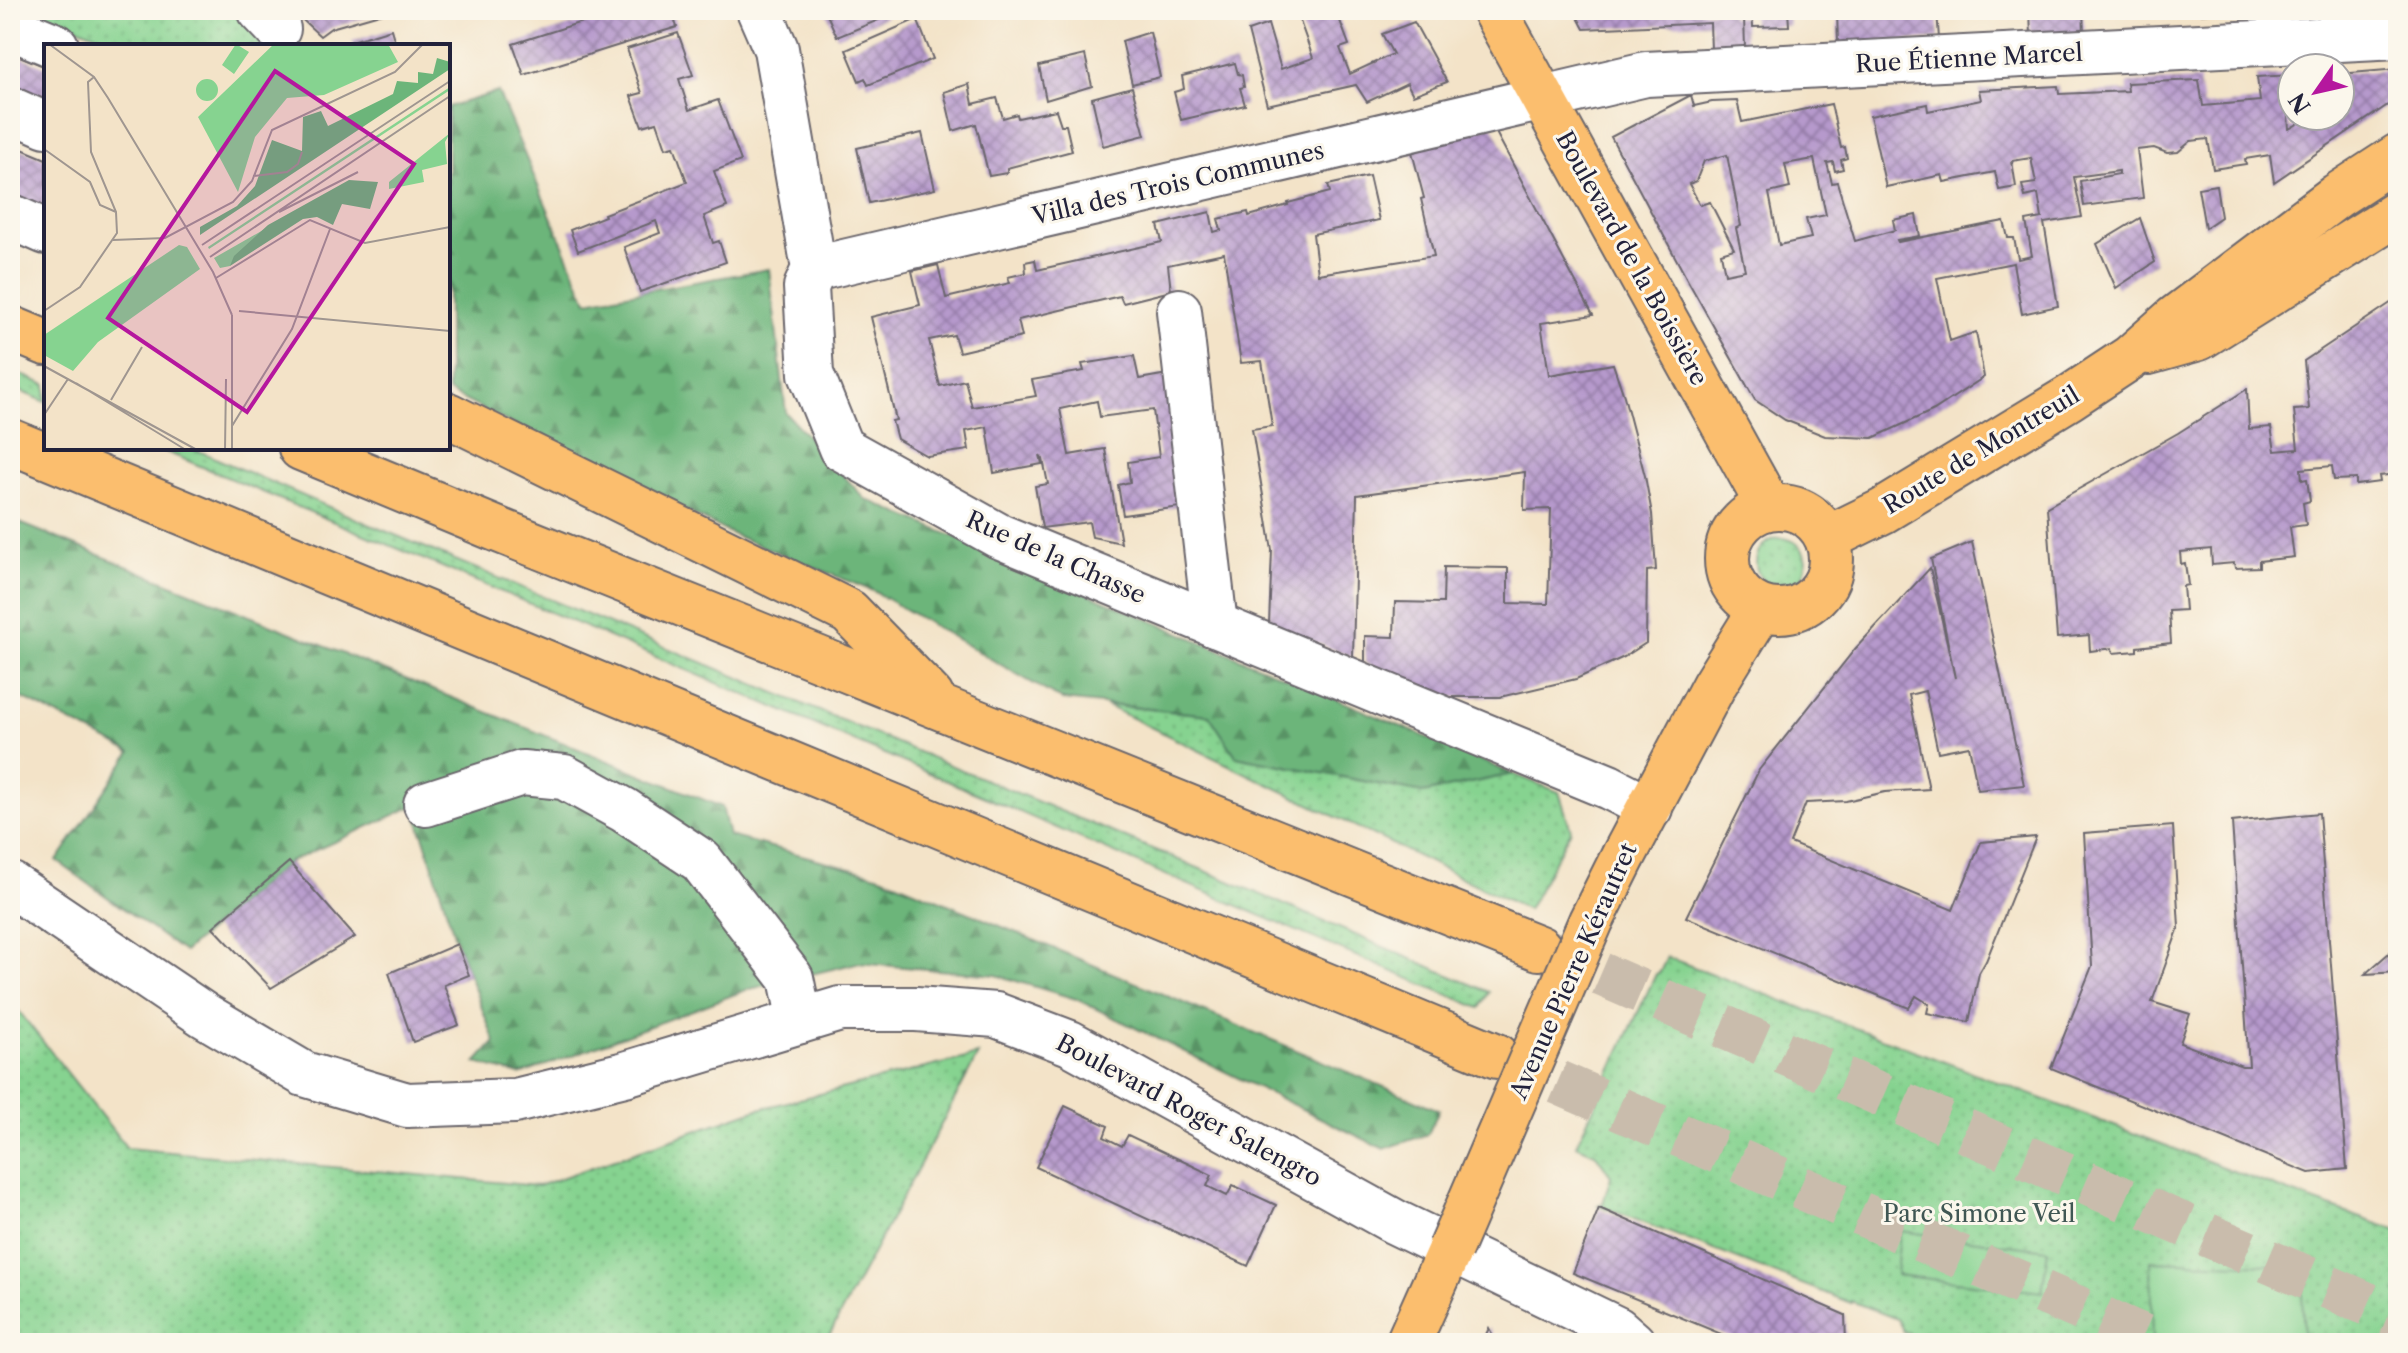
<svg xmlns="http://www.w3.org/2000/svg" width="2408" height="1353" font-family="'Libre Caslon Text',serif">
	<defs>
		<pattern id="grass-dots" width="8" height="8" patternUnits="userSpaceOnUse" patternTransform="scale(2)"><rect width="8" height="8" fill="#86d390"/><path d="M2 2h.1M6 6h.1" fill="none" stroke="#73b57d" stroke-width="1.8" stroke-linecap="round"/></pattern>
		<pattern id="forest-firs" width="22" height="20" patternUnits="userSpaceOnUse" patternTransform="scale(2)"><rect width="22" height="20" fill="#6cb57a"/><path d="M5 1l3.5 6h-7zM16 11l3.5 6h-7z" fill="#589365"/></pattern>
		<pattern id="building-cross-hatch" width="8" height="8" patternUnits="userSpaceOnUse" patternTransform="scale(2)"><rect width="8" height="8" fill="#b699cc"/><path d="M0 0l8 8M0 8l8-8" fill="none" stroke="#947ca7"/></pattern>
	</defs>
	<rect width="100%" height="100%" fill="#fbf7ec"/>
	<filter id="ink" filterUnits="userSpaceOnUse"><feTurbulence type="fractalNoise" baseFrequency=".0125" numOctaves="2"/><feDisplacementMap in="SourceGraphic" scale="16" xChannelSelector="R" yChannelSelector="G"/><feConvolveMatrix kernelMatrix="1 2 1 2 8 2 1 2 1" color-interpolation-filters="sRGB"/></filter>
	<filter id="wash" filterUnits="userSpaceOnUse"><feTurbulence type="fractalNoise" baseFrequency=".006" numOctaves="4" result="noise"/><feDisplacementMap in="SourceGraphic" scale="32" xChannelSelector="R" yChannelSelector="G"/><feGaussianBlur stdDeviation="1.8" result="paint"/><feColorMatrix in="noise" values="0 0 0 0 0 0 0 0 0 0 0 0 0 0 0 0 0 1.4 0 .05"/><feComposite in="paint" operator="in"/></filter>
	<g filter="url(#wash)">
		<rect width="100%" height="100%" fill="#f3e3c8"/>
		<g fill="url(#grass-dots)" stroke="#547a66" stroke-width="2">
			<path d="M33 10H231L266 46H126Z"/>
			<path d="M10 370 46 385V402L10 387Z"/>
			<path d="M157 448H192L366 523 1215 875 1489 992 1480 1008C1293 931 1108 850 922 770 668 661 412 554 157 448Z"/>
			<circle cx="1781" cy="563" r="25"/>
			<path d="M1105 705 1210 715 1237 756 1423 793 1513 774 1559 792 1571 830 1528 910Z"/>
			<path d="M1667 957 2310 1200 2398 1231V1343H1930L1904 1332 1897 1319 1851 1301V1303L1598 1205 1603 1203 1611 1176 1595 1153 1576 1145 1656 974 1660 972Z"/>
			<path d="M10 1000 127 1148 538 1186 755 1110 978 1055 825 1343H10Z"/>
		</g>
		<g fill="url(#forest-firs)" stroke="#476c5a" stroke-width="2">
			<path d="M498 92 587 301 769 269 786 413 865 499 1513 774 1423 793 1236 756 1209 715 1062 700 873 591 734 535 448 392V107Z"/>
			<path d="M10 519 722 807 729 836 881 876 1439 1110 1428 1134 1384 1149 1076 999 996 975 857 963 746 990 520 1075 476 1063 495 1042 457 944 414 806 289 862 184 952 57 861 131 752 10 692Z"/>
		</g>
		<g fill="#86d390" stroke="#547a66" stroke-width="2">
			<path d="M1900 1231 2048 1250 2042 1292 1896 1275Z"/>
			<path d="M2151 1261 2301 1266 2304 1343 2153 1341Z"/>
		</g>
		<g id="blocks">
			<g fill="url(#building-cross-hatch)" fill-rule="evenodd">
				<path d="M292 10H390V11L331 28 320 36Z"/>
				<path d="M619 10H671L677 27 524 75 513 44Z"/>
				<path d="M825 10H883L886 17 837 37Z"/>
				<path d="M1296 10H1336L1349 45 1340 48 1350 74 1393 54 1382 34 1414 22 1447 82 1413 95 1407 83 1367 102 1356 85 1267 105 1248 31 1268 24 1281 69 1313 58Z"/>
				<path d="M1574 10 1731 11V17H1744L1745 48 1711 50 1710 23 1584 29Z"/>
				<path d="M1752 10H1788L1789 26 1753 27Z"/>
				<path d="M1837 10H1937L1939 39 1838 44Z"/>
				<path d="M2030 10H2083L2084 33 2031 36Z"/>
				<path d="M2173 10H2227V12L2175 15Z"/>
				<path d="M917 19 933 59 868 85 865 78 859 81 846 50Z"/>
				<path d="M391 29 396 46H354L352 41Z"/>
				<path d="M1150 32 1160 77 1132 84 1122 41Z"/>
				<path d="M678 33 693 75 679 79 689 110 718 100 741 161 714 171 727 207 704 216 713 243 719 241 726 262 640 292 624 247 660 233 656 221 578 251 570 230 605 216 604 214 687 182 674 146 666 148 657 122 642 126 631 96 642 93 627 49Z"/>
				<path d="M10 52 46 67V106L10 91Z"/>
				<path d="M1085 55 1092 86 1046 100 1039 66Z"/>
				<path d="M1235 63 1238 74 1242 75 1244 87 1240 88 1245 105 1181 120 1174 92 1184 89 1182 76Z"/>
				<path d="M2398 69V98L2274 182 2270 155 2245 159 2246 164 2213 169 2208 139 2191 141 2178 152 2167 153 2154 148 2137 150 2143 198 2084 206 2080 181 2119 174V171L2074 177 2082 217 2044 223 2058 306 2022 314 2013 263 1937 278 1950 341 1976 332 1984 377 1934 410 1873 438 1825 436 1785 420 1755 400 1688 281 1611 137 1691 95 1694 106 1712 102 1737 101 1742 122 1831 104 1841 148 1845 147 1847 158 1841 160 1843 169 1835 171 1833 162 1827 163 1832 183 1837 182 1855 241 1895 230 1893 220 1916 215 1920 236 1897 240 1898 242 2004 221 2008 238H2014L2018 259 2032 256 2026 221 2042 218 2038 194 2025 197 2022 185 2036 183 2031 158 2012 161 2016 187 1999 190 1995 172 1944 182 1942 175 1886 187 1870 116 1927 104 1928 111 1981 100 1979 90 2058 86 2059 94 2128 91 2127 83 2199 80 2203 106 2260 101 2257 77 2292 75V115L2288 116 2289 129 2304 120 2303 116H2340V74ZM1727 155 1741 226 1736 228 1745 270 1725 274 1721 253 1734 249 1710 202 1700 205 1689 184 1696 181 1704 161ZM1814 159 1826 215 1806 219 1811 238 1779 245 1769 193 1790 188 1785 164Z"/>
				<path d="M969 84 973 104 997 98 1003 118 1017 114 1018 118 1056 110 1061 125H1066L1072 151 1007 168V173L989 176 976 124 953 131 944 92Z"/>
				<path d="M1132 87 1145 135 1103 146 1092 98Z"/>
				<path d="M1492 125 1593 315 1541 323 1549 375 1613 364 1624 396 1645 476 1652 514 1656 570 1647 571 1646 643 1624 657 1576 679 1500 697H1450L1365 663V636L1394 637 1395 602 1443 603 1444 567 1508 568V603L1548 604 1551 509 1524 510 1525 472 1357 495 1353 657 1269 624 1272 550 1252 429 1272 426 1262 361 1241 363 1224 253 1168 265 1171 291 1123 303 1120 296 1018 320 1022 337 959 352 954 335 929 340 940 386 965 380 972 407 1036 396 1032 380 1084 371 1082 364 1134 356 1139 379 1179 372 1187 506 1123 515 1118 485 1130 482 1128 462 1159 457 1153 410 1100 417 1097 401 1060 409 1069 455 1105 449 1121 543 1092 537 1089 522 1042 528 1035 486 1048 484 1043 459 1040 455 1042 464 994 473 987 427 966 431 969 450 927 456 897 439 892 421 896 420 871 317 920 305 912 271 938 265 946 298 1010 283 1008 277 1026 273 1025 262 1035 260 1037 270 1162 242 1158 225 1210 212 1214 232 1221 230 1218 219 1248 212 1249 216 1288 205V203L1330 192 1328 185 1369 176 1379 220 1313 234 1318 274 1434 256 1421 199 1424 198 1410 144Z"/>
				<path d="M922 133 935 189 869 203 857 148Z"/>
				<path d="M10 144 46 159V216L10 201Z"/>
				<path d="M2216 185 2221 217 2205 228 2198 188Z"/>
				<path d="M2140 218 2155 262 2116 288 2097 244Z"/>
				<path d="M2398 298V474L2379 476 2380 482 2356 485V479L2334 480 2332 466 2301 469 2302 480 2307 479 2310 501 2303 503 2306 525 2290 527 2294 557 2259 561V567L2235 568 2234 563 2212 565 2211 549 2180 552 2181 564 2185 563 2188 585 2183 586 2185 610 2169 611 2171 643 2137 647V651L2113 653 2112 648 2090 651 2089 635 2057 638 2047 507 2178 433 2247 389 2249 429 2271 427 2275 451 2298 449 2294 410 2309 409 2304 361Z"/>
				<path d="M1972 542 2024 785 1978 790 1969 746 1938 752 1925 691 1909 695 1929 789 1885 792 1846 801 1806 803 1790 843 1953 910 1981 842 2036 837 1986 961 1979 973 1969 1022 1927 1013 1929 1004 1916 996 1909 1008 1686 917 1759 770 1855 649 1930 568 1955 678 1931 559Z"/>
				<path d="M2319 813 2347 1169 2309 1173 2051 1068 2092 966 2084 833 2173 826 2179 927 2152 1002 2190 1014 2180 1043 2242 1066H2249L2232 822Z"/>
				<path d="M289 862 355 937 271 988 213 927Z"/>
				<path d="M457 944 469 975 444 985 459 1025 413 1042 389 973Z"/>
				<path d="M2398 945V972L2365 974Z"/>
				<path d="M1065 1106 1108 1126 1104 1137 1122 1146 1128 1135 1212 1175 1207 1186 1227 1196 1233 1185 1276 1205 1248 1266 1036 1167Z"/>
				<path d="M1599 1208 1845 1315 1846 1343H1743L1573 1273Z"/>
				<path d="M1489 1328 1497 1343H1482Z"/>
			</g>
		</g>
	</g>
	<g filter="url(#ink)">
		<use href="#blocks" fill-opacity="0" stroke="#6b666c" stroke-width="2"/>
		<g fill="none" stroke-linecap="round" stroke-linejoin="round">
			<g stroke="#c9bcac" stroke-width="44" stroke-dasharray="44 22" stroke-linecap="butt">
				<path d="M1540 948 2398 1317"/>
				<path d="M1497 1056 2159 1343"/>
			</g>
			<g stroke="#6b666c" stroke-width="48">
				<g id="minor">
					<path d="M260 10 278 29"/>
					<path d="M759 10 776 49 814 269 806 287 811 374 841 448 999 536 1609 787 1650 808"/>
					<path d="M10 27 56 46"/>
					<path d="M10 109 46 125"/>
					<path d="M10 216 46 232"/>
					<path d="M814 269 1646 74 2398 36"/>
					<path d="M1179 311 1215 625"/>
					<path d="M426 804 522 773 564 777 624 810 701 861 791 978 800 1021"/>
					<path d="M10 884 204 1015 304 1074 407 1105 515 1101 625 1074 840 1009H916L996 1015 1070 1043 1395 1222 1617 1329 1633 1343"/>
				</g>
			</g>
			<g stroke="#6b666c" stroke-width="48">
				<g id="major">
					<path d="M1494 10 1769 507"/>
					<path d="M2149 352 2199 338 2398 213"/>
					<circle cx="1779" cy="559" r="52"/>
					<path d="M1828 538 1883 511 2069 398 2131 357 2175 318 2338 195 2398 156"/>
					<path d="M1624 855 1714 685 1761 609"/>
					<path d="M1408 1343 1450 1249"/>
				</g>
			</g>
			<g stroke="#6b666c" stroke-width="48">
				<g id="highway">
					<path d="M10 328 46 343"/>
					<path d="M448 415 849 612 931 696"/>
					<path d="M10 441 1497 1056"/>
					<path d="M301 448 496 529 1539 948"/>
				</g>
			</g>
			<use href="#minor" stroke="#fff" stroke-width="44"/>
			<use href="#major" stroke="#fbbe6e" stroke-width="44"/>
			<use href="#highway" stroke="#fbbe6e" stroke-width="44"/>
			<g stroke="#6b666c" stroke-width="48" stroke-linecap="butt">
				<path id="major-bridge" d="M1450 1249 1591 921 1624 855"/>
			</g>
			<use href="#major-bridge" stroke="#fbbe6e" stroke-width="44"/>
		</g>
	</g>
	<g text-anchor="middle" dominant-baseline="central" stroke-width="6" stroke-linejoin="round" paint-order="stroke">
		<g font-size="24" fill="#22223b" stroke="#fbf7ec">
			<text transform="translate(1969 58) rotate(-3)">Rue Étienne Marcel</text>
			<text transform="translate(1178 183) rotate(-13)">Villa des Trois Communes</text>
			<text transform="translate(1632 258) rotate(61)">Boulevard de la Boissière</text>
			<text transform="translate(1981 450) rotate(-31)">Route de Montreuil</text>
			<text transform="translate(1056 557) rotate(24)">Rue de la Chasse</text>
			<text transform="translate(1573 971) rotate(-66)">Avenue Pierre Kérautret</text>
			<text transform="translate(1189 1110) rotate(28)">Boulevard Roger Salengro</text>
		</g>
		<g font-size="24" fill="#405754" stroke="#fbf7ec">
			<text x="1979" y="1213">Parc Simone Veil</text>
		</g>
	</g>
	<g transform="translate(44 44)">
		<rect width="406" height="406" fill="#f3e3c8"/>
		<path d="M230 0H344L354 18 280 51 243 54 211 93 194 148 154 73ZM406 43V46L165 205 164 203ZM406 89 401 98 403 120 378 126 380 138 345 145V138ZM221 185 186 222 176 224 170 214ZM135 201 143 203 156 225 54 298 29 327 0 311V291Z" fill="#86d390"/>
		<path d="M393 14 406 18V25L156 191V183L193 162 211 142 228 96 258 107 259 73 277 67 284 82 349 50 353 37 374 39V28L389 30ZM305 136 334 138 326 165 298 160 289 181 273 173 259 175 186 222 190 212 224 181Z" fill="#6cb57a"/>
		<path d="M192 0 205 8 190 30 178 21ZM152 46a11 11 0 1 1 22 0a11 11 0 1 1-22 0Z" fill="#86d390"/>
		<path fill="none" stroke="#9f9690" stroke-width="2" d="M5 0 50 33 64 54 169 228 188 271M0 105 46 138 56 161 72 168M209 132 243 128 254 120 258 108M235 168 314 128M69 196 121 194 189 158 208 137 228 86 351 28 379 0M158 201 406 37M166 213 406 52M172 234 266 176 321 199 406 183M0 267 36 243 73 189 72 168 47 108 44 38 50 33M195 267 406 287M0 322 153 406M32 339 142 406M67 356 98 303M0 371 24 335M188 382 248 285 286 185M181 406 182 335M188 406V271"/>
		<path fill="#b5179e" fill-opacity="0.15" stroke="#b5179e" stroke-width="4" d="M231 27 370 120 203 368 64 274Z"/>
		<rect width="406" height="406" fill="none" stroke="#22223b" stroke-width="4"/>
	</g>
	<rect width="2408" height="1353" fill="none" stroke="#fbf7ec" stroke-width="40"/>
	<g transform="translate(2316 92) rotate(236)"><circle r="38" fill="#fbf7ec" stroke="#a4a2a5" stroke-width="2"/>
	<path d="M0-6L14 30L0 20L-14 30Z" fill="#b5179e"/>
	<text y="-12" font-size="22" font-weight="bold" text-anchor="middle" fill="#22223b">N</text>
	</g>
</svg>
